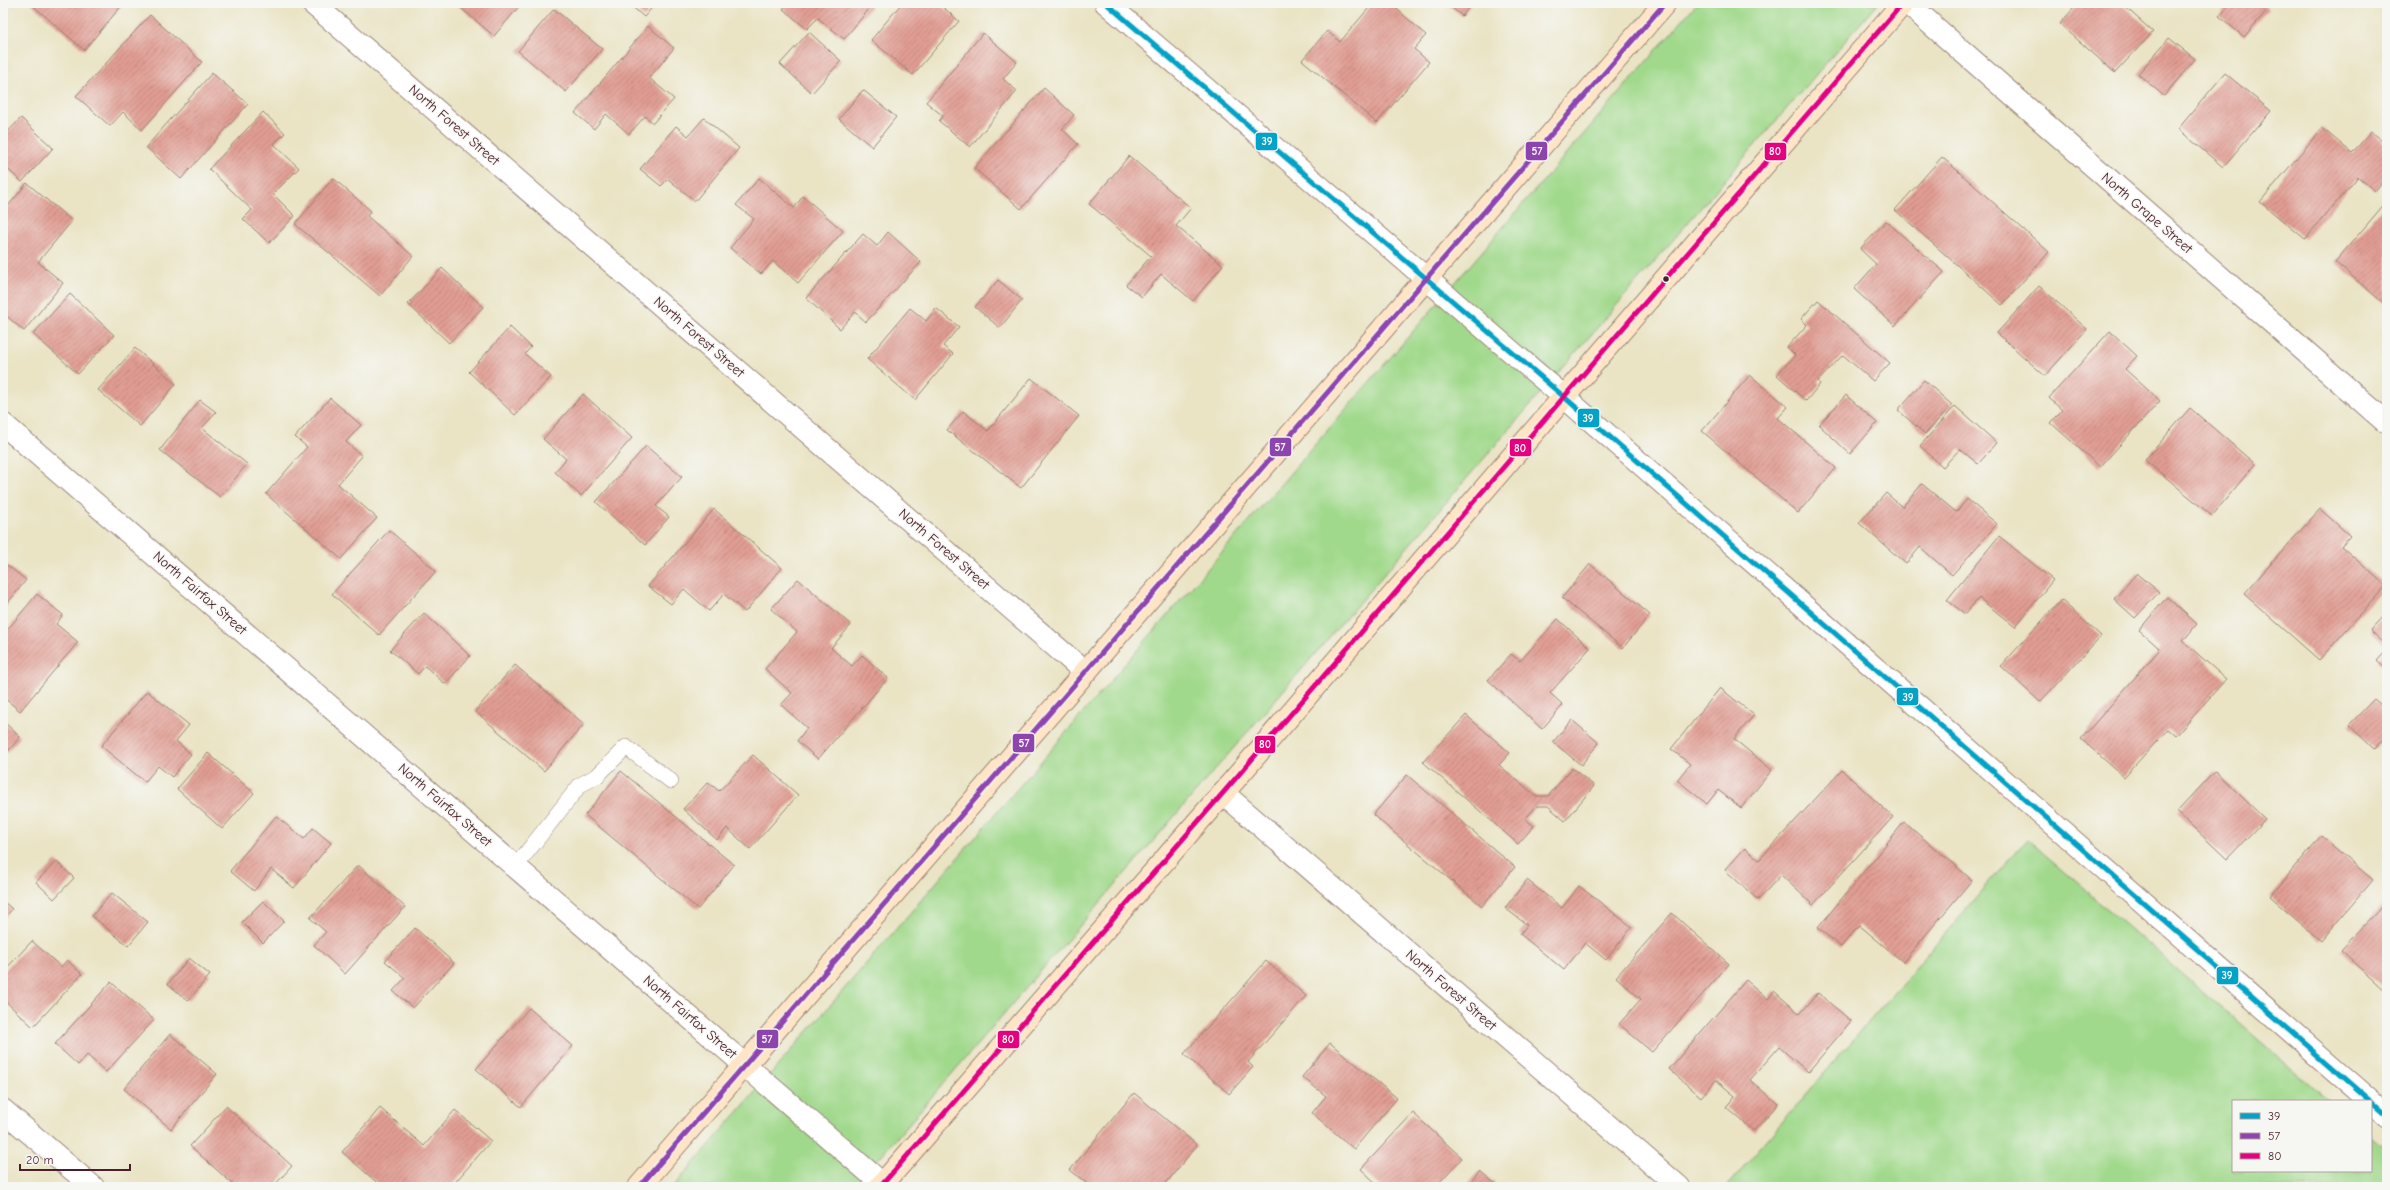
<svg xmlns="http://www.w3.org/2000/svg" width="2390" height="1190" font-family="'Comic Neue',sans-serif">
	<defs>
		<pattern id="building-hatch" width="6" height="6" patternUnits="userSpaceOnUse"><rect width="6" height="6" fill="#e19d93"/><path d="M-1 1l2-2M0 6l6-6M5 7l2-2" fill="none" stroke="#b87f78"/></pattern>
	</defs>
	<rect width="100%" height="100%" fill="#f6f6f2"/>
	<filter id="ink" filterUnits="userSpaceOnUse"><feTurbulence type="fractalNoise" baseFrequency=".025" numOctaves="2"/><feDisplacementMap in="SourceGraphic" scale="8" xChannelSelector="R" yChannelSelector="G"/><feConvolveMatrix kernelMatrix="1 2 1 2 8 2 1 2 1" color-interpolation-filters="sRGB"/></filter>
	<filter id="wash" filterUnits="userSpaceOnUse"><feTurbulence type="fractalNoise" baseFrequency=".012" numOctaves="4" result="noise"/><feDisplacementMap in="SourceGraphic" scale="16" xChannelSelector="R" yChannelSelector="G"/><feGaussianBlur stdDeviation="0.9" result="paint"/><feColorMatrix in="noise" values="0 0 0 0 0 0 0 0 0 0 0 0 0 0 0 0 0 1.4 0 .05"/><feComposite in="paint" operator="in"/></filter>
	<g filter="url(#wash)">
		<rect width="100%" height="100%" fill="#eae4c5"/>
		<g fill="#a1d98c" stroke="#767c5c">
			<path d="M1697 3H1878L854 1187H673Z"/>
			<path d="M2027 839 2329 1101H2233V1171H2371V1137L2387 1151V1187H1726Z"/>
		</g>
		<g id="blocks">
			<g fill="url(#building-hatch)">
				<path d="M30 3H123V4L84 50Z"/>
				<path d="M455 3H522L494 36Z"/>
				<path d="M628 3H656L644 17Z"/>
				<path d="M788 3H874L844 39 818 18 807 29 783 9Z"/>
				<path d="M902 3H938L959 21 913 75 871 40Z"/>
				<path d="M1373 3H1390L1426 35 1414 49 1429 62 1377 123 1302 60 1327 31 1340 42Z"/>
				<path d="M1446 3H1472L1462 16Z"/>
				<path d="M2078 3H2121L2153 32 2115 73 2060 24Z"/>
				<path d="M2230 3H2262L2268 9 2244 37 2219 16Z"/>
				<path d="M554 9 602 49 566 92 518 51Z"/>
				<path d="M150 15 202 62 142 130 123 112 110 126 76 96Z"/>
				<path d="M648 26 674 48 649 78 674 99 653 123 645 116 629 134 606 114 594 129 575 113Z"/>
				<path d="M809 32 841 61 812 93 780 64Z"/>
				<path d="M983 33 1017 62 1003 79 1017 91 970 147 939 121 943 116 926 102Z"/>
				<path d="M2169 38 2195 59 2164 96 2138 74Z"/>
				<path d="M212 73 248 104 181 179 146 147Z"/>
				<path d="M2225 73 2271 111 2223 167 2178 129Z"/>
				<path d="M1044 88 1074 115 1062 129 1078 144 1021 209 974 168Z"/>
				<path d="M863 90 896 117 872 147 839 119Z"/>
				<path d="M263 112 285 133 274 144 299 168 273 194 295 216 269 243 243 219 252 210 209 169Z"/>
				<path d="M21 118 53 148 22 182 3 165V137Z"/>
				<path d="M704 118 739 148 695 201 668 179 661 186 640 169 676 126 688 136Z"/>
				<path d="M2322 128 2352 153 2371 132 2387 145V176L2375 191 2358 177 2305 239 2260 202Z"/>
				<path d="M1129 156 1191 208 1176 226 1223 265 1193 301 1161 274 1142 297 1126 285 1151 256 1089 204Z"/>
				<path d="M1942 157 2049 252 2002 305 1895 210Z"/>
				<path d="M333 178 371 211 367 216 413 256 380 296 295 224Z"/>
				<path d="M759 178 794 208 803 196 843 231 798 283 773 261 761 274 730 248 754 219 736 205Z"/>
				<path d="M27 183 72 221 38 262 63 283 24 331 3 313V212Z"/>
				<path d="M2387 201V306L2335 262Z"/>
				<path d="M1886 221 1944 272 1895 326 1854 289 1876 264 1860 249Z"/>
				<path d="M888 232 921 262 866 322 855 312 840 329 806 298 863 234 877 246Z"/>
				<path d="M442 268 483 307 449 343 408 304Z"/>
				<path d="M998 280 1022 300 1000 328 975 307Z"/>
				<path d="M2039 286 2087 329 2045 376 1997 333Z"/>
				<path d="M70 294 114 335 78 374 33 334Z"/>
				<path d="M1818 300 1890 363 1873 381 1843 355 1818 381 1820 384 1806 401 1777 375 1795 355 1787 347 1807 325 1801 319Z"/>
				<path d="M910 308 926 321 936 308 959 327 943 346 953 354 915 400 867 359Z"/>
				<path d="M510 327 531 347 525 354 551 377 515 415 469 372Z"/>
				<path d="M2110 331 2137 356 2125 369 2160 401 2100 467 2051 423 2062 410 2049 398Z"/>
				<path d="M135 348 176 384 140 426 98 390Z"/>
				<path d="M1750 375 1788 407 1778 418 1836 468 1798 513 1702 431Z"/>
				<path d="M1031 378 1079 416 1021 488 947 430 963 411 988 431Z"/>
				<path d="M1924 380 1952 405 1925 434 1898 410Z"/>
				<path d="M583 394 632 438 581 496 555 472 566 459 543 439Z"/>
				<path d="M1846 395 1877 423 1850 454 1819 425Z"/>
				<path d="M330 398 361 425 346 442 362 456 338 484 377 518 341 559 266 494 307 447 295 437Z"/>
				<path d="M200 400 216 412 202 428 247 464 220 497 160 450Z"/>
				<path d="M1955 406 1997 443 1978 464 1960 449 1943 467 1920 446Z"/>
				<path d="M2190 408 2255 464 2212 516 2145 460Z"/>
				<path d="M646 446 682 477 656 506 669 517 645 545 596 502Z"/>
				<path d="M1922 484 1956 512 1967 499 1997 524 1952 575 1920 547 1906 564 1859 523 1886 493 1902 507Z"/>
				<path d="M714 509 782 568 745 612 724 594 709 611 684 589 671 604 648 586Z"/>
				<path d="M2320 509 2350 536 2341 546 2386 586 2319 660 2244 594Z"/>
				<path d="M389 530 436 571 379 635 332 594Z"/>
				<path d="M1999 536 2053 580 2015 627 1979 598 1965 614 1947 600Z"/>
				<path d="M3 562 26 580 3 609Z"/>
				<path d="M1590 564 1650 615 1623 648 1562 598Z"/>
				<path d="M2137 573 2159 592 2135 618 2114 599Z"/>
				<path d="M798 579 851 625 831 648 852 666 862 655 888 678 818 759 797 741 807 728 781 705 792 693 765 669 797 632 771 609Z"/>
				<path d="M37 594 63 615 56 624 78 642 20 711 3 697V635Z"/>
				<path d="M2167 597 2197 624 2183 641 2226 679 2176 736 2168 729 2124 777 2081 739 2160 649 2139 630Z"/>
				<path d="M2061 600 2101 636 2040 702 2001 666Z"/>
				<path d="M2387 612V646L2370 630Z"/>
				<path d="M424 613 470 656 445 684 425 666 418 674 390 650Z"/>
				<path d="M1558 619 1590 648 1550 693 1563 705 1542 729 1488 680 1511 654 1520 661Z"/>
				<path d="M2387 650V670L2377 661Z"/>
				<path d="M515 665 584 724 544 771 475 711Z"/>
				<path d="M1720 688 1754 715 1734 739 1772 770 1741 808 1718 790 1707 804 1677 780 1690 764 1671 749Z"/>
				<path d="M147 691 189 725 176 741 191 754 172 777 158 766 145 782 101 746Z"/>
				<path d="M2374 699 2387 710V735L2374 749 2349 725Z"/>
				<path d="M1466 715 1510 753 1499 765 1536 796H1548L1572 768 1594 786 1565 821 1548 806H1537L1525 819 1534 826 1518 844 1423 762Z"/>
				<path d="M1572 720 1599 743 1581 765 1553 742Z"/>
				<path d="M3 721 20 737 3 757Z"/>
				<path d="M208 753 254 793 222 829 177 789Z"/>
				<path d="M753 755 798 795 750 849 727 828 717 840 683 809 708 782 719 791Z"/>
				<path d="M1842 770 1893 817 1813 905 1781 875 1758 900 1725 870 1745 848 1759 860Z"/>
				<path d="M621 771 734 865 698 909 585 815Z"/>
				<path d="M2215 771 2265 819 2227 859 2177 812Z"/>
				<path d="M1407 775 1515 867 1482 906 1373 815Z"/>
				<path d="M276 816 304 839 313 828 331 843 294 888 271 869 254 891 230 871Z"/>
				<path d="M1904 822 1972 880 1903 962 1859 925 1841 947 1818 928Z"/>
				<path d="M2321 836 2373 880 2321 941 2270 897Z"/>
				<path d="M56 861 74 878 54 899 36 882Z"/>
				<path d="M358 865 405 907 345 974 314 945 326 932 310 918Z"/>
				<path d="M1527 880 1562 908 1579 886 1632 927 1606 960 1585 943 1564 970 1520 934 1527 925 1505 908Z"/>
				<path d="M112 893 148 922 128 946 92 916Z"/>
				<path d="M3 901 12 909 3 920Z"/>
				<path d="M263 901 284 921 263 943 242 922Z"/>
				<path d="M2387 901V992L2341 950Z"/>
				<path d="M1672 913 1729 964 1652 1052 1619 1024 1641 999 1616 977Z"/>
				<path d="M415 928 454 963 413 1008 393 991 405 978 385 961Z"/>
				<path d="M32 941 61 967 67 960 82 974 33 1027 3 999V972Z"/>
				<path d="M189 958 210 975 188 1001 168 984Z"/>
				<path d="M1266 961 1306 996 1248 1062 1253 1067 1229 1094 1184 1054Z"/>
				<path d="M1746 980 1768 999 1774 991 1800 1014 1818 993 1851 1021 1808 1072 1779 1047 1750 1080 1778 1104 1754 1131 1726 1107 1735 1096 1716 1080 1701 1097 1669 1069Z"/>
				<path d="M111 982 154 1020 106 1072 87 1055 78 1065 55 1044Z"/>
				<path d="M529 1008 573 1046 521 1107 476 1069Z"/>
				<path d="M170 1034 217 1074 171 1129 124 1089Z"/>
				<path d="M1330 1043 1397 1098 1354 1149 1312 1113 1326 1096 1302 1077Z"/>
				<path d="M1134 1093 1197 1145 1163 1187H1087L1089 1185 1070 1170Z"/>
				<path d="M226 1106 292 1166 273 1187H236L190 1146Z"/>
				<path d="M380 1108 424 1146 455 1110 491 1141 451 1187H382L342 1152Z"/>
				<path d="M1413 1113 1462 1158 1435 1187H1380L1361 1169Z"/>
				<path d="M1480 1171 1499 1187H1466Z"/>
			</g>
		</g>
	</g>
	<g filter="url(#ink)">
		<use href="#blocks" fill-opacity="0" stroke="#9a8278" stroke-width="1"/>
		<g fill="none" stroke-linecap="round" stroke-linejoin="round">
			<g stroke="#9a8278" stroke-width="16">
				<path id="lane" d="M516 866 580 785 597 776 626 747 671 781"/>
			</g>
			<g stroke="#9a8278" stroke-width="24">
				<g id="street">
					<path d="M312 3 1085 672"/>
					<path d="M1106 3 1563 396 2387 1115"/>
					<path d="M1907 3 2387 423"/>
					<path d="M3 424 886 1187"/>
					<path d="M1223 793 1679 1187"/>
					<path d="M3 1110 93 1187"/>
				</g>
			</g>
			<g stroke="#9a8278" stroke-width="24">
				<g id="secondary">
					<path d="M639 1187 1665 3"/>
					<path d="M880 1187 1223 793 1903 3"/>
				</g>
			</g>
			<use href="#lane" stroke="#fff" stroke-width="15"/>
			<use href="#street" stroke="#fff" stroke-width="22"/>
			<use href="#secondary" stroke="#fde5c5" stroke-width="22"/>
			<g stroke="#f6f6f2" stroke-width="8">
				<path id="bus-1" d="M1106 3 1563 396 2387 1115"/>
			</g>
			<g stroke="#f6f6f2" stroke-width="8">
				<path id="bus-2" d="M639 1187 1665 3"/>
			</g>
			<g stroke="#f6f6f2" stroke-width="8">
				<path id="bus-3" d="M880 1187 1223 793 1903 3"/>
			</g>
			<use href="#bus-1" stroke="#04a2c6" stroke-width="5"/>
			<use href="#bus-2" stroke="#8e44ad" stroke-width="5"/>
			<use href="#bus-3" stroke="#e5007d" stroke-width="5"/>
		</g>
	</g>
	<circle fill="#4a1f2b" stroke="#f6f6f2" stroke-width="1.5" cx="1666" cy="279" r="3.5"/>
	<g text-anchor="middle" dominant-baseline="central" stroke-width="3" stroke-linejoin="round" paint-order="stroke">
		<g font-size="14" fill="#4a1f2b" stroke="#f6f6f2">
			<text transform="translate(454 125) rotate(41)">North Forest Street</text>
			<text transform="translate(2147 213) rotate(41)">North Grape Street</text>
			<text transform="translate(699 337) rotate(41)">North Forest Street</text>
			<text transform="translate(944 549) rotate(41)">North Forest Street</text>
			<text transform="translate(200 593) rotate(41)">North Fairfax Street</text>
			<text transform="translate(445 805) rotate(41)">North Fairfax Street</text>
			<text transform="translate(1451 990) rotate(41)">North Forest Street</text>
			<text transform="translate(690 1017) rotate(41)">North Fairfax Street</text>
		</g>
	</g>
	<g stroke="#f6f6f2" stroke-width="1.5">
		<rect x="1255" y="132" width="23" height="19" rx="4" fill="#04a2c6"/>
		<rect x="1525" y="141" width="23" height="20" rx="4" fill="#8e44ad"/>
		<rect x="1764" y="142" width="23" height="19" rx="4" fill="#e5007d"/>
		<rect x="1577" y="408" width="23" height="20" rx="4" fill="#04a2c6"/>
		<rect x="1269" y="437" width="23" height="20" rx="4" fill="#8e44ad"/>
		<rect x="1509" y="438" width="23" height="19" rx="4" fill="#e5007d"/>
		<rect x="1896" y="687" width="23" height="19" rx="4" fill="#04a2c6"/>
		<rect x="1012" y="733" width="23" height="20" rx="4" fill="#8e44ad"/>
		<rect x="1254" y="735" width="22" height="19" rx="4" fill="#e5007d"/>
		<rect x="2216" y="966" width="23" height="19" rx="4" fill="#04a2c6"/>
		<rect x="756" y="1029" width="23" height="20" rx="4" fill="#8e44ad"/>
		<rect x="997" y="1030" width="23" height="19" rx="4" fill="#e5007d"/>
	</g>
	<g font-size="11" text-anchor="middle" font-weight="bold" fill="#fff">
		<text x="1267" y="145">39</text>
		<text x="1537" y="155">57</text>
		<text x="1775" y="155">80</text>
		<text x="1588" y="422">39</text>
		<text x="1280" y="451">57</text>
		<text x="1520" y="452">80</text>
		<text x="1908" y="701">39</text>
		<text x="1024" y="747">57</text>
		<text x="1265" y="748">80</text>
		<text x="2227" y="979">39</text>
		<text x="767" y="1043">57</text>
		<text x="1008" y="1043">80</text>
	</g>
	<rect width="2390" height="1190" fill="none" stroke="#f6f6f2" stroke-width="16"/>
	<rect x="2232" y="1100" width="140" height="72" fill="#f6f6f2" stroke="#b1a0a2"/>
	<rect x="2240" y="1113" width="20" height="6" fill="#04a2c6" stroke="#b1a0a2"/>
	<text x="2268" y="1120" font-size="12" fill="#4a1f2b">39</text>
	<rect x="2240" y="1133" width="20" height="6" fill="#8e44ad" stroke="#b1a0a2"/>
	<text x="2268" y="1140" font-size="12" fill="#4a1f2b">57</text>
	<rect x="2240" y="1153" width="20" height="6" fill="#e5007d" stroke="#b1a0a2"/>
	<text x="2268" y="1160" font-size="12" fill="#4a1f2b">80</text>
	<path d="M20 1164v6h110v-6" fill="none" stroke="#4a1f2b" stroke-width="2"/>
	<text x="26" y="1164" font-size="12" fill="#4a1f2b" stroke="#f6f6f2" stroke-width="3" paint-order="stroke">20 m</text>
</svg>
